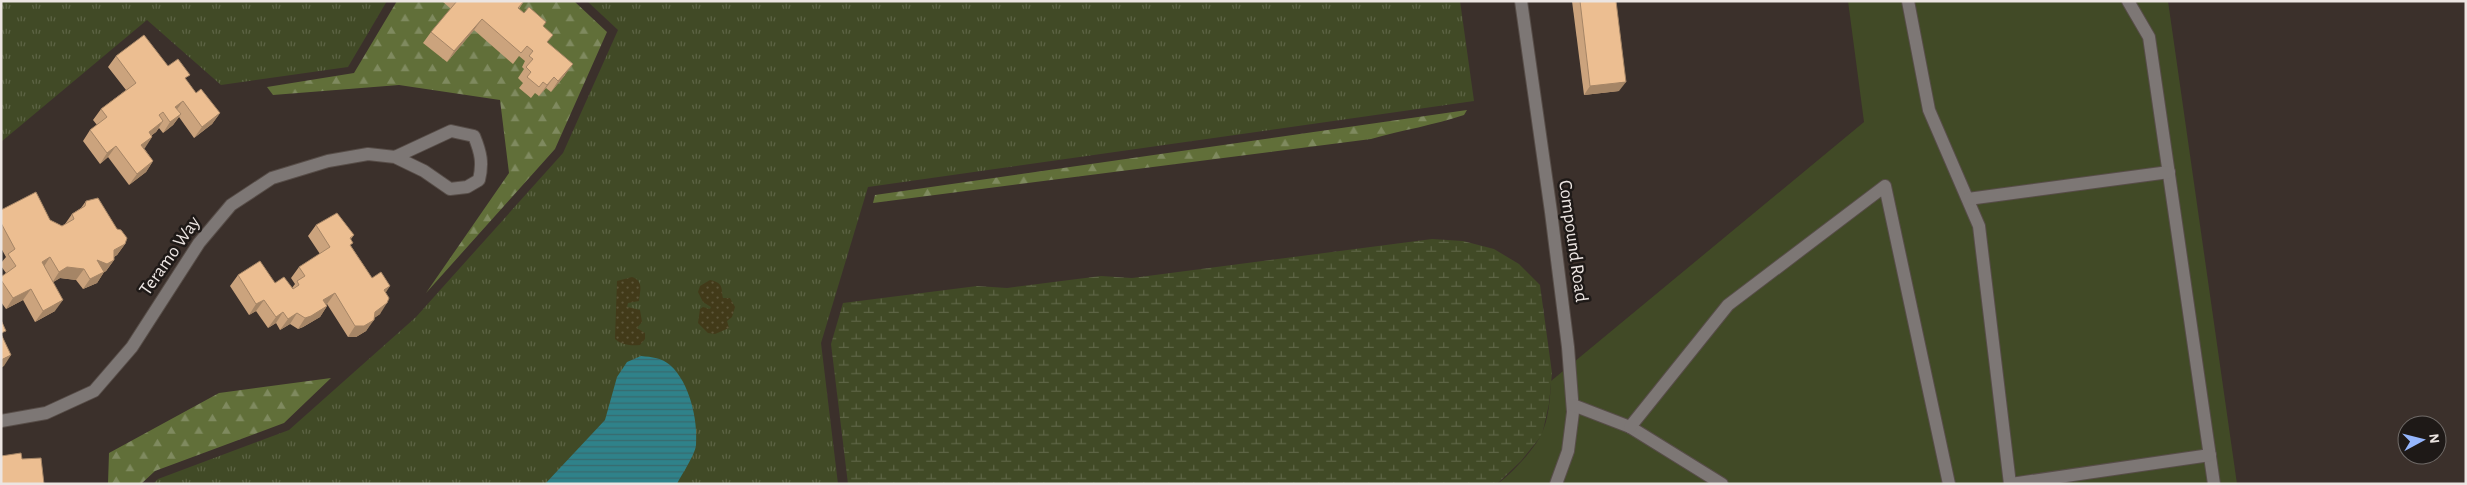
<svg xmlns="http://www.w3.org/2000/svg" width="2467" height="485" font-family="'Alegreya Sans',sans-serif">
	<defs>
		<pattern id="grass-tufts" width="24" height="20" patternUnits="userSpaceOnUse" patternTransform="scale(1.25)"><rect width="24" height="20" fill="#414a26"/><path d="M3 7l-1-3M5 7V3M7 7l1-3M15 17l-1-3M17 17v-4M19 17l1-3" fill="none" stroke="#5d6445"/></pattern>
		<pattern id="forest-firs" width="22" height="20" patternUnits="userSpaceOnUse" patternTransform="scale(1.25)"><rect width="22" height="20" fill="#616f39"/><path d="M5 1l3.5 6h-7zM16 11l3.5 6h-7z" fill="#7f8a5f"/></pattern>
		<pattern id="wetland-marsh" width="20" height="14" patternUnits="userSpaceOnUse" patternTransform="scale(1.25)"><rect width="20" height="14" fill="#414a26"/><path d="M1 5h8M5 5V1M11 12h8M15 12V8" fill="none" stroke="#5d6445"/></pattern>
		<pattern id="sand-dots" width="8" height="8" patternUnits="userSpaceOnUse" patternTransform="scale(1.25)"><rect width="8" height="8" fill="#423a19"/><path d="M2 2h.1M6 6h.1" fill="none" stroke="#5d563a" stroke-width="1.8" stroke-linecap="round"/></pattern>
		<pattern id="water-rules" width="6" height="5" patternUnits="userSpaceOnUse" patternTransform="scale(1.25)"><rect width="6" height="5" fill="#2f828a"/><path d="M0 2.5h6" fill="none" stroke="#396a6e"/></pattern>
	</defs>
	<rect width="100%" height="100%" fill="#3b302b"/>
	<g fill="url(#grass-tufts)">
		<path d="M1 1H387L348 67 221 85 147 20 1 142Z"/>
		<path d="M587 1H1460L1474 101 868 187 821 343 838 484H153L158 479 289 430 416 317 563 153 618 30Z"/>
	</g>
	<g fill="url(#forest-firs)">
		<path d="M397 1H574L607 32 555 149 426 293 509 173 500 100 399 85 273 95 267 87 354 73Z"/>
		<path d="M1467 110 1464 115C1434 125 1403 130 1371 139L873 203 875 195Z"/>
		<path d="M331 378 284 423 155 471 141 484H108L109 453 219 393Z"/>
	</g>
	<path fill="url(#wetland-marsh)" d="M1432 239 1463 241 1494 249 1519 264 1540 285 1552 373 1549 404 1542 435 1521 461 1497 484H848L831 344 843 303 977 286 1007 288 1101 276 1132 278Z"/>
	<g fill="url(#sand-dots)">
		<path d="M632 277C644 281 640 291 639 301L628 303 627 307 640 310 642 322 637 328 645 333V339L640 345C632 346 621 345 615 339L617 281Z"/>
		<path d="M710 280C724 283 721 288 723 298H730L735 307 732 317 727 321 729 328 715 334 708 333 698 323 700 309 703 307 710 309 711 307 703 302 698 292 700 286Z"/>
	</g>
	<path fill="#414a26" d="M1848 1H2168L2237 484H1497C1511 475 1534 449 1541 435 1549 419 1550 398 1551 381L1864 122Z"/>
	<path fill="url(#water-rules)" d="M641 356C652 357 662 358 670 365 690 383 698 420 696 445 695 455 682 474 677 484H545L605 420 617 377 627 362Z"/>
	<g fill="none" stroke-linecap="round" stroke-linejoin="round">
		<g stroke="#574d48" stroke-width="14">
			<g id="minor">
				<path d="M1521 1 1551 212 1568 347 1573 412 1568 451 1556 484"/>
				<path d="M1908 1 1929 110 1979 226 2010 484"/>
				<path d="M2128 1 2149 37 2214 484"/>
				<path d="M1968 199 2169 172"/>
				<path d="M1573 405 1630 427 1722 484"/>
				<path d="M1 421 46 413 94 391 132 347 199 243 231 205 272 178 328 161 368 154 395 157 424 171 450 189 467 187 479 180C483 163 481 153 474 136L451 131 395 157"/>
				<path d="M1630 427 1728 305 1885 186 1949 484"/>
				<path d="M2011 484 2210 455"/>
			</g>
		</g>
		<use href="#minor" stroke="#7d7775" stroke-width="12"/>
	</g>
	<g fill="#cba37d">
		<path d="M442 1H524L519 9 524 13 543 26 548 43 565 75 551 92 546 88 539 96 535 93 531 98 519 88 523 83 518 78 524 69 522 67 525 61 519 56 513 64 474 30 447 62 423 43 431 32 451 9Z"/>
		<path d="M1572 1H1616L1619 91 1584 95Z"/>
		<path d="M116 56 168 66 186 80 196 93 220 113 212 124 194 138 179 117 173 125 163 133 159 128 156 132 152 135V137L144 148 153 161 146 172 129 185 108 157 100 164 83 141 90 130 97 125 93 120 101 109 126 90 108 67Z"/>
		<path d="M86 201 125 244 117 255 114 257V260L106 271 104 272 97 283 83 289 76 280 60 278 53 282 55 311 35 322 23 300 6 309 1 302V277L6 273 1 266V263L6 257 1 248V210L50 220 62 226 65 224 72 214 81 208Z"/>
		<path d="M316 225 354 235 351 239V246L372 278 386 293 380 314 374 318 366 331 356 337H348L327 304H326L327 306 320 317 303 327 298 329 290 324 280 330 276 323 268 328 256 311 249 315 230 286 238 275 275 283 292 288 295 284 291 278 299 267 320 254 308 236Z"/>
	</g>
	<g fill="#a58566">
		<path d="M482 19 474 30 447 62 454 51Z"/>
		<path d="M573 64 565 75 551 92 558 81Z"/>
		<path d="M554 77 546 88 539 96 547 85Z"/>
		<path d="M1626 82 1619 91 1584 95 1590 86Z"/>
		<path d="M183 101 175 112V107Z"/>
		<path d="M220 113 212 124 194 138 202 127Z"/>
		<path d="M181 114 173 125 163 133 170 122Z"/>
		<path d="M163 121 156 132 141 143 149 132Z"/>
		<path d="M152 137 145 148 134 156 141 145Z"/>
		<path d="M116 146 108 157 100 164 107 153Z"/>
		<path d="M153 161 146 172 129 185 137 174Z"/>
		<path d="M125 244 117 255 106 261 114 250Z"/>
		<path d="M50 257 43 268 42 262Z"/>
		<path d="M97 260H114L106 271 103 273 104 272 97 283 83 289 90 279Z"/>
		<path d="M67 267 84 269 76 280 60 278 52 283 59 272Z"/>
		<path d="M390 286 383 297 384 290Z"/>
		<path d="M31 289 23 300 6 309 13 298Z"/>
		<path d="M335 293 327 304 316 311 323 300Z"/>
		<path d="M63 300 55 311 35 322 43 311Z"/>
		<path d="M264 300 256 311 249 315 256 304Z"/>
		<path d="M387 303 380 314 367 323 375 312Z"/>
		<path d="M327 306 320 317 303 327 298 329 305 318Z"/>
		<path d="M283 312 276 323 268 328 276 317Z"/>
		<path d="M297 313 290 324 280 330 288 319Z"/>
		<path d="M374 320 366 331 356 337H348L355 326Z"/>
		<path d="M11 355 4 366 1 368V360Z"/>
	</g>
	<g fill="#ecbe91" stroke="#a58566">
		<path d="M457 1H524L518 8 524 13 529 7 546 22 543 26 553 35 547 42 573 64 558 81 554 77 547 85 543 82 539 87 527 77 531 72 526 67 533 59 529 56 533 51 527 46 521 53 482 19 454 51 431 32Z"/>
		<path d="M1580 1H1616L1626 82 1590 86Z"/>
		<path d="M144 35 168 66 178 59 190 75 185 78 196 93 201 89 220 113 202 127 183 101 175 107 181 114 170 122 163 112 159 115 163 121 149 132 152 137 141 145 153 161 137 174 116 146 107 153 90 130 107 117 101 109 136 83 116 56Z"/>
		<path d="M36 192 50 220 62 226 74 219 72 214 85 206 86 201 98 198 117 229 121 230 127 238 125 244 114 250V260L107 264 97 260 104 272 90 279 84 269 67 267 59 272 50 257 42 262 63 300 43 311 31 289 13 298 1 280V277L16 266 8 254 15 249 1 223V210Z"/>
		<path d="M337 213 354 235 350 238 353 243 350 245 372 278 381 272 390 286 384 290 389 298 387 303 375 312 374 320 364 326H355L335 293 323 300 327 306 311 316 305 318 297 313 288 319 283 312 276 317 264 300 256 304 238 275 260 261 275 283 284 277 293 289 299 285 297 281 305 276 299 267 330 247 316 225Z"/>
		<path d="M1 320 6 331 1 333Z"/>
		<path d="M1 334 11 355 1 360Z"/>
		<path d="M21 453 22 459 41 458 44 484H1V456Z"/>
	</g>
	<g text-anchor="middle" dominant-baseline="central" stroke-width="5" stroke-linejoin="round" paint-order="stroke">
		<g font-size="19" fill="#ece5e2" stroke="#1e1917">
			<text transform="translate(1573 241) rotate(82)">Compound Road</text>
			<text transform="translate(170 256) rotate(-55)">Teramo Way</text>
		</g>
	</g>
	<rect width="2467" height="485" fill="none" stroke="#ece5e2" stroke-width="5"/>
	<g transform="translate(2422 440) rotate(83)"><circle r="24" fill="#1e1917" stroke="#706b68"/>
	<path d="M0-4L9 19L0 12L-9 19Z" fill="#95b6fd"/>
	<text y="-8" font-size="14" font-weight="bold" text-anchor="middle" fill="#ece5e2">N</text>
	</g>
</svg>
